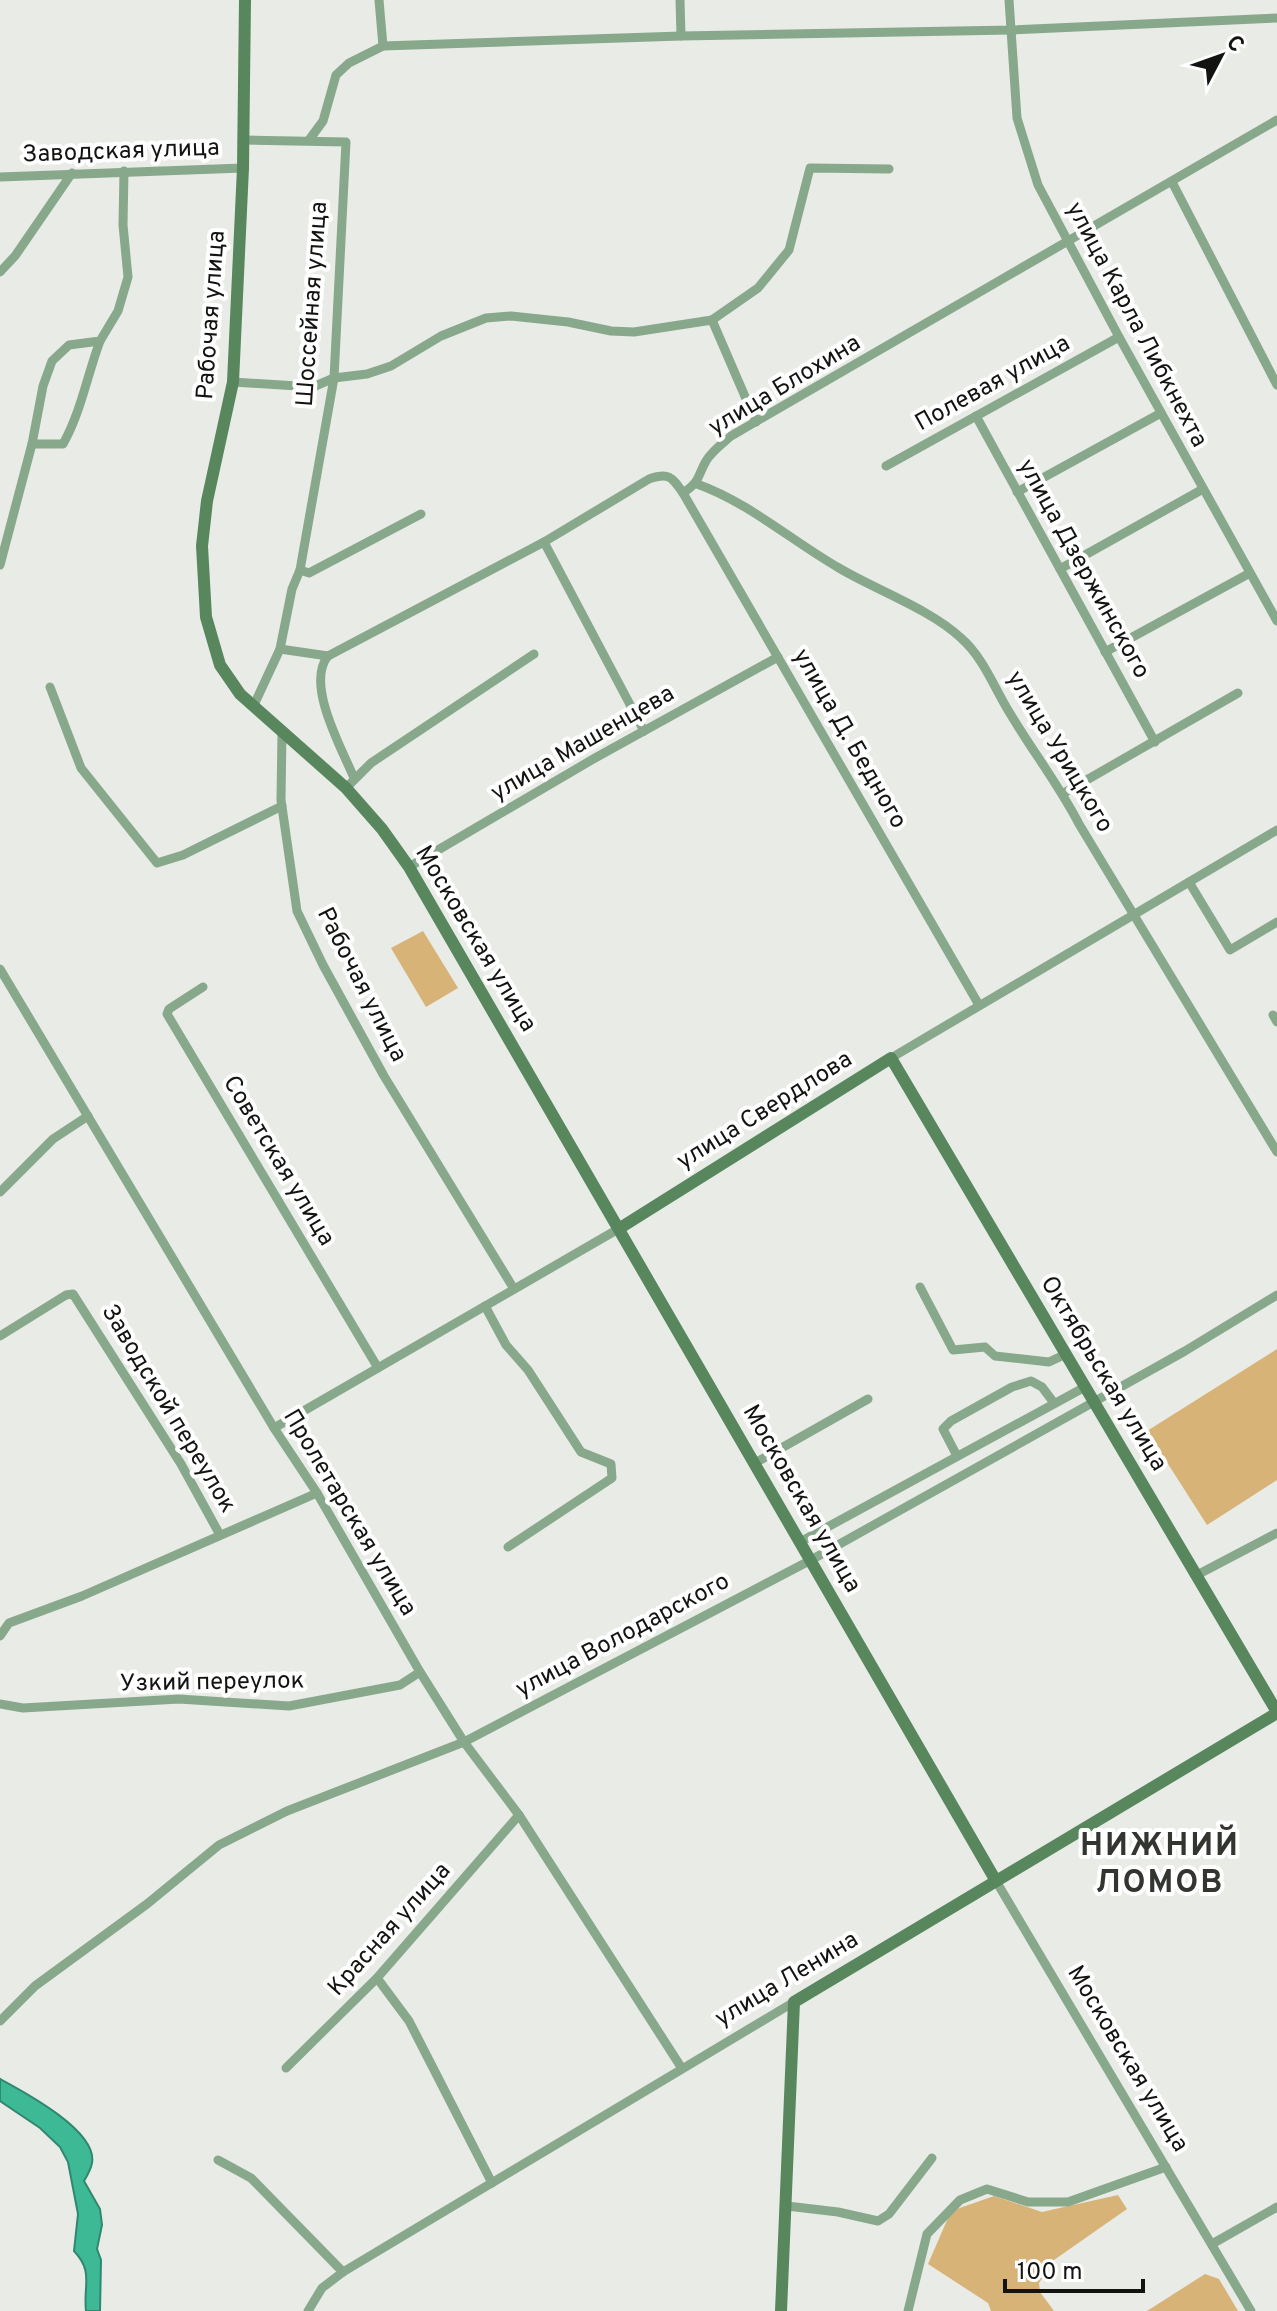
<svg xmlns="http://www.w3.org/2000/svg" width="1277" height="2311" font-family="Overpass,sans-serif">
	<rect width="100%" height="100%" fill="#e9ebe6"/>
	<g fill="#d8b378">
		<path d="M423 931 458 988 426 1007 391 948Z"/>
		<path d="M1277 1349V1480L1207 1525 1147 1431Z"/>
		<path d="M1118 2195 1127 2209 1054 2260 1039 2283 1040 2292 1054 2311H991L988 2303 928 2264 951 2211 994 2196 1042 2212Z"/>
		<path d="M1205 2274 1219 2279 1238 2311H1147Z"/>
	</g>
	<path fill="#3db996" stroke="#30886e" stroke-width="2" d="M0 2079C24 2092 98 2131 92 2163 91 2169 87 2176 84 2181L100 2209 102 2225 97 2249 101 2260 100 2311H86C83 2285 94 2272 74 2251L78 2214 68 2162 60 2147 40 2128 0 2101Z"/>
	<g fill="none" stroke-linecap="round" stroke-linejoin="round">
		<g stroke="#88a88b" stroke-width="9">
			<path d="M680 0 681 36"/>
			<path d="M1009 0 1017 118 1038 185 1119 337 1277 621"/>
			<path d="M383 46 681 36 1012 30 1277 18"/>
			<path d="M244 140 346 142 334 378 300 570 292 589 280 649 253 707"/>
			<path d="M309 140 323 121 336 75 349 63 383 46 379 0"/>
			<path d="M0 177 243 168"/>
			<path d="M1172 182 1277 385"/>
			<path d="M0 272 15 256 72 173"/>
			<path d="M712 320 758 288 789 250 810 168 889 169"/>
			<path d="M233 382 313 387 334 378 367 374 391 366 441 336 486 318 511 316 568 322 611 331 634 332 712 320 756 422"/>
			<path d="M976 416 1155 742"/>
			<path d="M32 444H63C81 412 87 376 100 341"/>
			<path d="M886 466 1119 337"/>
			<path d="M697 484C748 502 792 541 839 568 876 590 930 609 961 638 984 658 995 690 1011 715 1033 752 1059 785 1079 824L1277 1152"/>
			<path d="M1017 492 1161 413"/>
			<path d="M683 493C700 482 697 477 706 461 712 451 722 444 731 436L1277 120"/>
			<path d="M544 542 644 731"/>
			<path d="M0 565 32 444 43 386 52 361 69 345 100 341 118 311 128 277 123 225 124 171"/>
			<path d="M1060 569 1203 489"/>
			<path d="M300 570 309 573 421 514"/>
			<path d="M280 649 328 656 544 542 649 479C669 472 672 477 683 493L979 1005"/>
			<path d="M1105 652 1250 573"/>
			<path d="M328 656C305 684 342 749 354 778"/>
			<path d="M50 687 81 768 157 863 183 855 282 806"/>
			<path d="M282 733 281 800 297 911 323 965 384 1076 514 1289"/>
			<path d="M346 788 371 763 534 654"/>
			<path d="M1064 793 1238 693"/>
			<path d="M409 867 595 758 778 657"/>
			<path d="M1189 882 1230 950 1277 922"/>
			<path d="M0 969 274 1428 317 1493 420 1672 464 1742 519 1815 681 2067"/>
			<path d="M203 987 169 1009 167 1014 378 1368"/>
			<path d="M1273 1015 1277 1022"/>
			<path d="M891 1058 1277 830"/>
			<path d="M0 1192 53 1139 88 1116"/>
			<path d="M920 1287 953 1350 985 1347 995 1356 1049 1362 1066 1354"/>
			<path d="M485 1306 506 1345 528 1370 581 1452 611 1464 612 1478 508 1547"/>
			<path d="M0 1336 66 1295 73 1294 181 1464 220 1535"/>
			<path d="M274 1428 620 1228"/>
			<path d="M957 1456 943 1429 951 1421 1012 1387 1031 1381 1042 1387 1054 1403"/>
			<path d="M755 1463 868 1399"/>
			<path d="M800 1542 1085 1387"/>
			<path d="M1197 1575 1277 1533"/>
			<path d="M0 1636 9 1623 82 1596 317 1493"/>
			<path d="M0 1704 23 1708 179 1699 289 1706 400 1685 420 1672"/>
			<path d="M996 1881 1251 2311"/>
			<path d="M377 1978 409 2021 492 2183"/>
			<path d="M0 2021 35 1986 147 1904 219 1845 287 1811 464 1742 811 1560 1185 1351 1277 1295"/>
			<path d="M286 2068 377 1978 519 1815"/>
			<path d="M218 2160 251 2178 343 2272"/>
			<path d="M787 2206 838 2212 878 2221 889 2214 932 2158"/>
			<path d="M1212 2244 1277 2207"/>
			<path d="M308 2311 322 2288 343 2272 794 2002"/>
			<path d="M908 2311 927 2234 960 2200 987 2189 1028 2202H1068L1166 2167"/>
		</g>
		<g stroke="#58875e" stroke-width="12">
			<path d="M245 0 243 168 233 382 207 501 202 546 206 617 220 665 240 694 346 788 382 829 409 867 996 1881"/>
			<path d="M620 1228 891 1058 1277 1712"/>
			<path d="M781 2311 794 2002 1277 1713"/>
		</g>
	</g>
	<g text-anchor="middle" dominant-baseline="central" stroke-width="8" stroke-linejoin="round" paint-order="stroke">
		<g font-size="24" fill="#131412" stroke="#fff">
			<text transform="translate(121 152) rotate(-2)">Заводская улица</text>
			<text transform="translate(313 304) rotate(-86)">Шоссейная улица</text>
			<text transform="translate(212 315) rotate(-86)">Рабочая улица</text>
			<text transform="translate(1136 325) rotate(62)">улица Карла Либкнехта</text>
			<text transform="translate(993 384) rotate(-29)">Полевая улица</text>
			<text transform="translate(785 386) rotate(-31)">улица Блохина</text>
			<text transform="translate(1083 569) rotate(61)">улица Дзержинского</text>
			<text transform="translate(849 739) rotate(60)">улица Д. Бедного</text>
			<text transform="translate(583 744) rotate(-30)">улица Машенцева</text>
			<text transform="translate(1059 752) rotate(59)">улица Урицкого</text>
			<text transform="translate(475 939) rotate(59)">Московская улица</text>
			<text transform="translate(361 985) rotate(63)">Рабочая улица</text>
			<text transform="translate(765 1111) rotate(-32)">улица Свердлова</text>
			<text transform="translate(278 1161) rotate(59)">Советская улица</text>
			<text transform="translate(1103 1374) rotate(59)">Октябрьская улица</text>
			<text transform="translate(168 1409) rotate(59)">Заводской переулок</text>
			<text transform="translate(801 1499) rotate(60)">Московская улица</text>
			<text transform="translate(349 1513) rotate(59)">Пролетарская улица</text>
			<text transform="translate(623 1636) rotate(-28)">улица Володарского</text>
			<text transform="translate(212 1683) rotate(-1)">Узкий переулок</text>
			<text transform="translate(390 1930) rotate(-48)">Красная улица</text>
			<text transform="translate(787 1980) rotate(-31)">улица Ленина</text>
			<text transform="translate(1127 2059) rotate(59)">Московская улица</text>
		</g>
		<g font-size="32" font-weight="bold" letter-spacing="2" fill="#333531" stroke="#fff">
			<text x="1160" y="1847">НИЖНИЙ<tspan x="1160" dy="37">ЛОМОВ</tspan></text>
		</g>
	</g>
	<g transform="translate(1221 56) rotate(49)" stroke="#ffffff" stroke-width="6" paint-order="stroke">
	<path d="M0-6L14 30L0 20L-14 30Z" fill="#131412"/>
	<text y="-12" font-size="22" font-weight="bold" text-anchor="middle" fill="#131412">С</text>
	</g>
	<path d="M1005 2279v12h138v-12" fill="none" stroke="#131412" stroke-width="4"/>
	<text x="1017" y="2279" font-size="24" fill="#131412" stroke="#ffffff" stroke-width="6" paint-order="stroke">100 m</text>
</svg>
